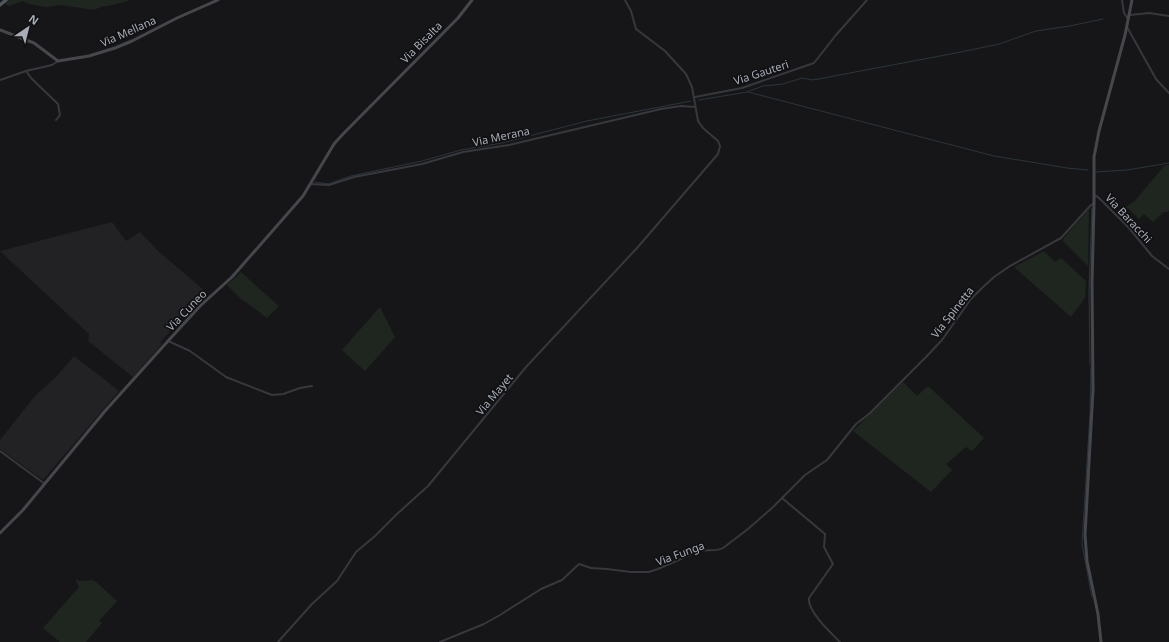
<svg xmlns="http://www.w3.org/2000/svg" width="1169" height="642" font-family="'Noto Sans',sans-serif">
	<rect width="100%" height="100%" fill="#161618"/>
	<g fill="#222225">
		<path d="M112 222 126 241 140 232 159 252 204 290 160 343 162 344 133 377 88 341 89 334 0 251Z"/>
		<path d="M74 356 119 391 43 480 0 449V440L35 396 56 377Z"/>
	</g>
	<g fill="#1e261f">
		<path d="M7 0H131L108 6H103L94 10 61 5 45 7 29 4 23 1 9 6 3 3Z"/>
		<path d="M1165 165H1169V210L1168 212H1164L1153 222 1144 214 1139 219 1128 208 1121 214 1126 219 1124 221 1116 213 1134 202Z"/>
		<path d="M1089 209 1088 266 1063 241 1064 238Z"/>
		<path d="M1044 251 1055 262 1061 258 1086 281 1085 298 1071 317 1014 267Z"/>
		<path d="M241 272 279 306 267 318 240 298 227 285Z"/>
		<path d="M380 307 395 337 365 371 342 350 379 308Z"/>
		<path d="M903 382 917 396 928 386 984 438 972 451 966 447 946 464 952 470 931 492 853 431Z"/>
		<path d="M75 578 79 581 92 580 96 582 117 601 99 621 102 623 86 642H60L43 628 79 587Z"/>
	</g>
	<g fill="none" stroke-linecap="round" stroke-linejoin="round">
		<g stroke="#2c353c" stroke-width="1">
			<path d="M748 92 994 156 1067 168 1088 170"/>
			<path d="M699 100 747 92 763 86 783 84 802 78 813 80 961 52 999 44 1036 31 1070 26 1103 19"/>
			<path d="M1096 172 1127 170 1169 163"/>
			<path d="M315 182 328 184 351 176 422 161 461 150 502 143 587 121 691 101"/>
			<path d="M1090 365 1089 290 1092 208"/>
			<path d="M1091 367 1090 413 1082 544 1092 597"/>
		</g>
		<g stroke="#37383d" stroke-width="2">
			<path d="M1122 0 1124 13 1128 19"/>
			<path d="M1130 15 1149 13 1169 16"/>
			<path d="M1127 27 1156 79 1169 93"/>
			<path d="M26 71 31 78 58 104 60 115 56 120"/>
			<path d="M0 80 26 71 52 65 58 61"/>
			<path d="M695 97 742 88 814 63 836 35 867 0"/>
			<path d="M311 184 329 185 354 177 422 164 463 152 509 145 661 109 681 106 695 107"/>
			<path d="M1094 195 1098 197 1129 228 1152 256 1169 269"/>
			<path d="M168 341 190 351 226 377 272 395 283 394 300 388 312 386"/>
			<path d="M0 451 45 484"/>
			<path d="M782 498 825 534 824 547 833 564 809 598C807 611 831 633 840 642"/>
			<path d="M278 642 312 604 337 581 356 552 375 536 397 514 428 486 526 367 637 248 718 154 720 146 718 141 703 128 698 121 692 87 686 74 665 51 636 29 631 11 625 0"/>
			<path d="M440 642 484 624 500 615 541 589 562 580 579 564 591 568 607 569 631 572H649L658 569 699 551C707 549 716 552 723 548L748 529 772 508 805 475 827 460 856 424 869 414 927 356 942 340 971 299 982 288 994 277 1010 266 1061 238 1091 205 1094 203"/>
		</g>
		<g stroke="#45474d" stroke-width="3">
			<path d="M0 30 34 43 58 61 89 56 115 48 132 41 177 18 218 0"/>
			<path d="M0 533 23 510 105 411 168 341 200 306 232 277 303 196 334 144 343 134 458 18 472 0"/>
			<path d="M1101 642 1098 614 1087 561 1085 535 1093 390 1092 283 1094 203V157L1099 131 1125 35 1132 0"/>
		</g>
		<path stroke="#53555c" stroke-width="3.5" d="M0 5 6 0"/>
	</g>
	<g text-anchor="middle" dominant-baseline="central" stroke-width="3.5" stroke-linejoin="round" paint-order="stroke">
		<g font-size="11" fill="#a8adb8" stroke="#111113">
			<text transform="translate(128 31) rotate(-24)">Via Mellana</text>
			<text transform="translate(421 42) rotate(-45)">Via Bisalta</text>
			<text transform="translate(761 72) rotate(-18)">Via Gauteri</text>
			<text transform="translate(501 136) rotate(-12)">Via Merana</text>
			<text transform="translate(1129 218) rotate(47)">Via Baracchi</text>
			<text transform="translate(186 310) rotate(-46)">Via Cuneo</text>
			<text transform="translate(952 312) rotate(-52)">Via Spinetta</text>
			<text transform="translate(494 394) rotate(-50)">Via Mayet</text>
			<text transform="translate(680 553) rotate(-20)">Via Funga</text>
		</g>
	</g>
	<g transform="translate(28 28) rotate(35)" stroke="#111113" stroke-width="3" paint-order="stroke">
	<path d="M0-3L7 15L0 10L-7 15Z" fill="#a8adb8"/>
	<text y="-6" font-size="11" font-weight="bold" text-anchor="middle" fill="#a8adb8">N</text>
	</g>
</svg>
